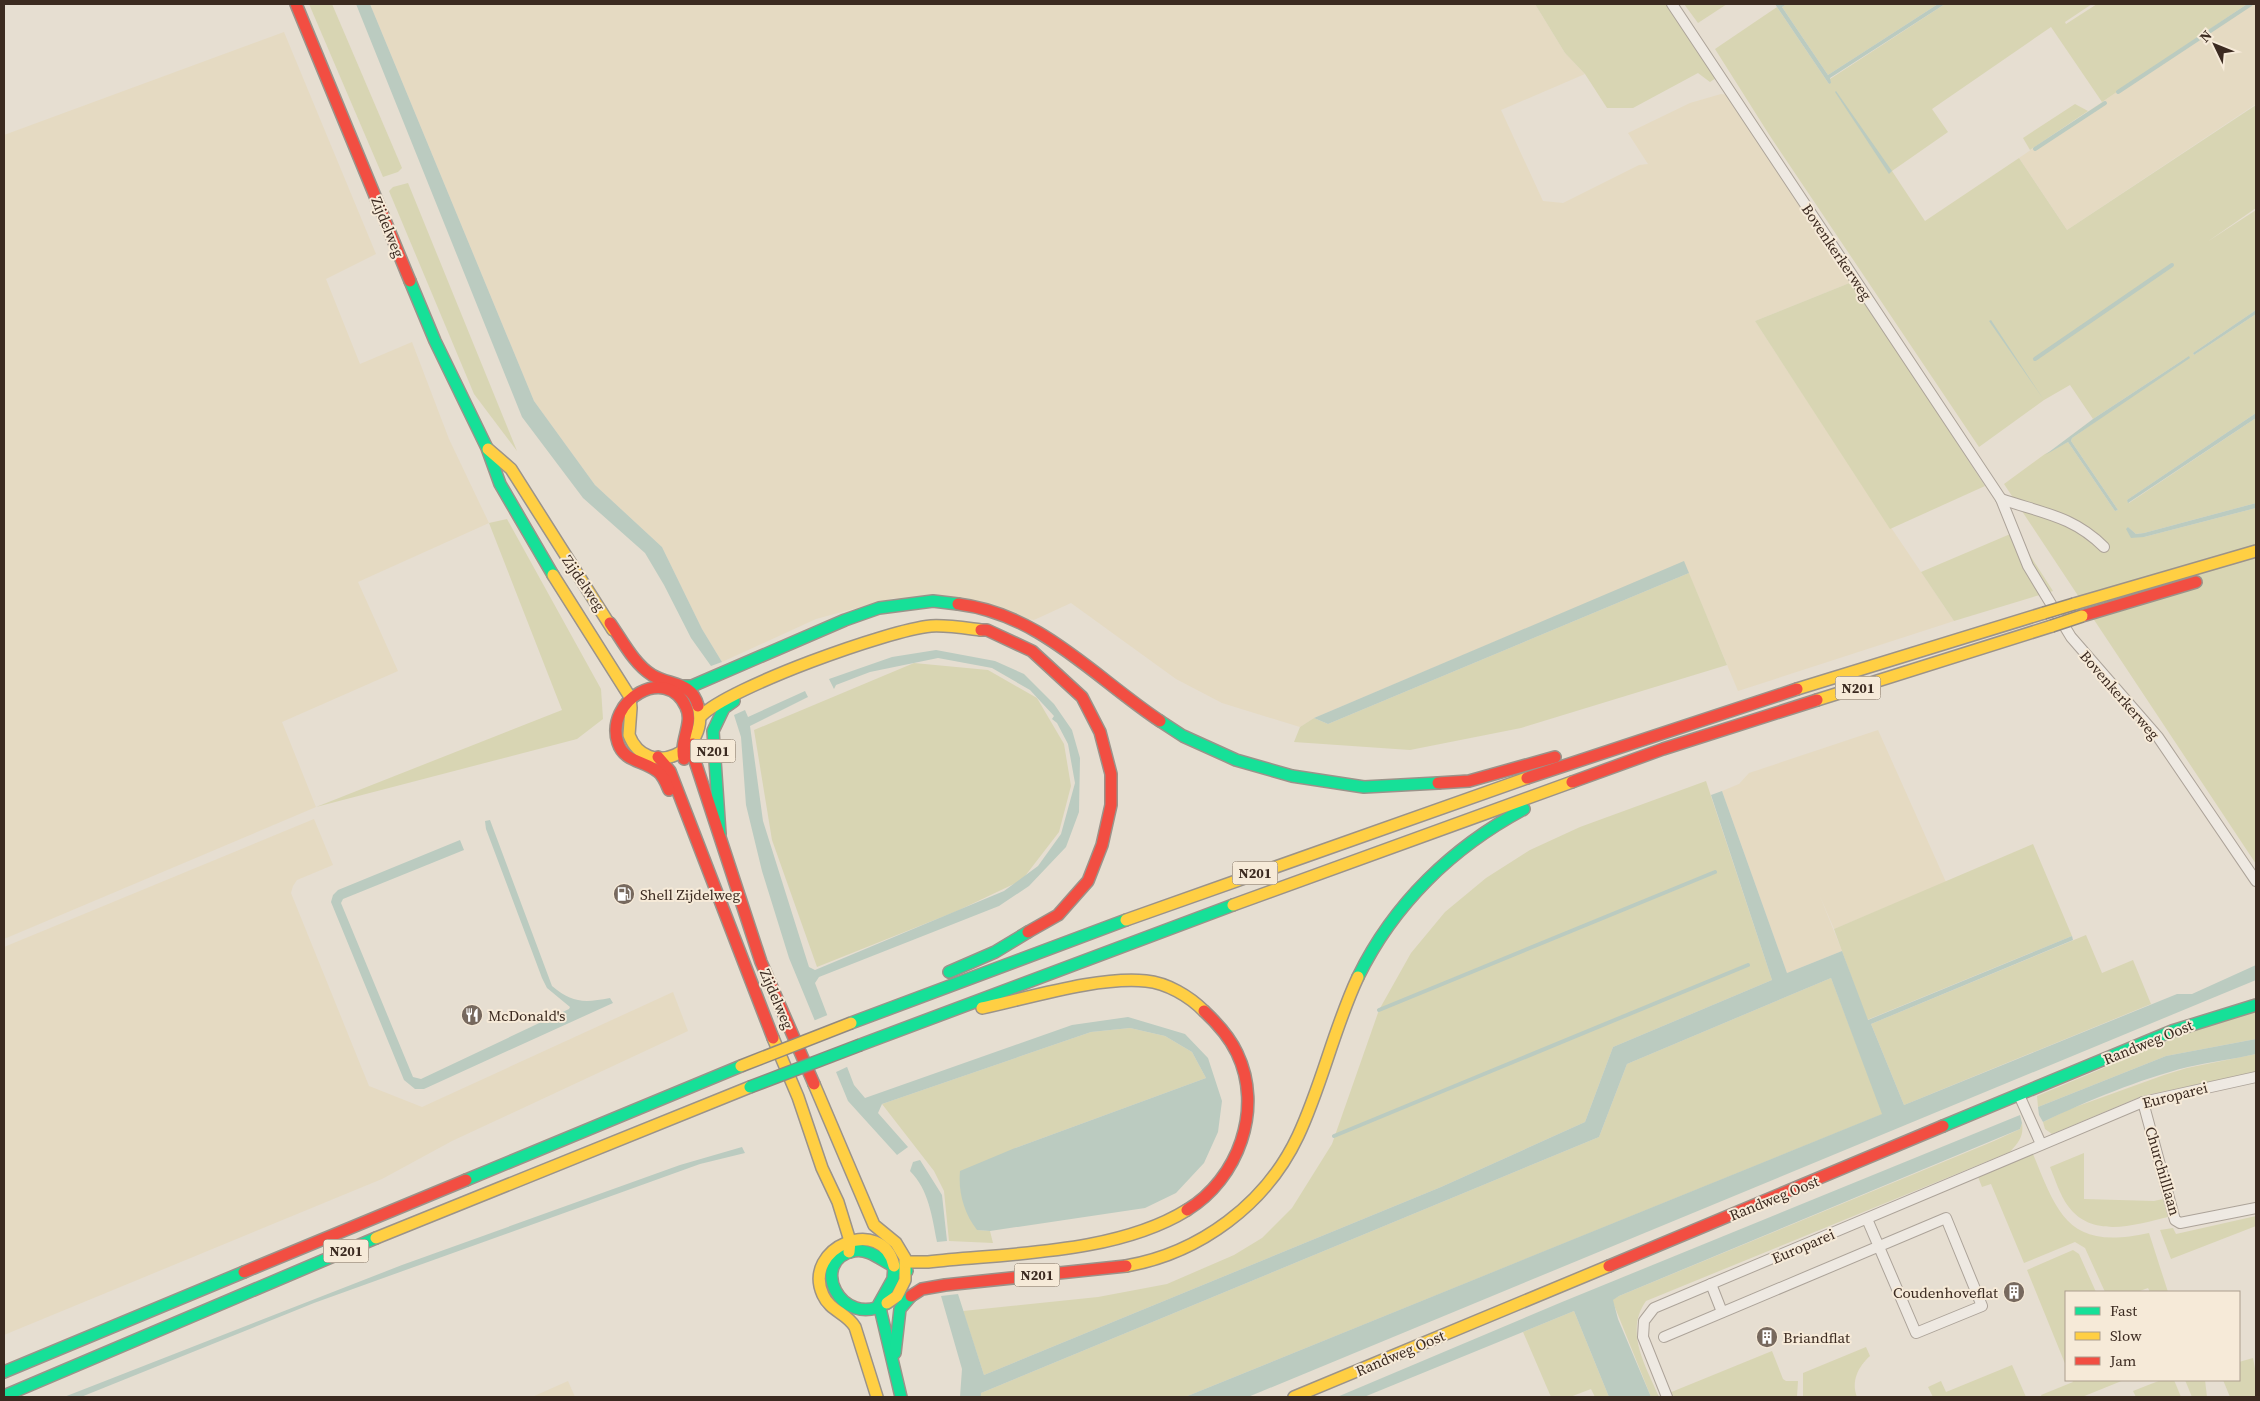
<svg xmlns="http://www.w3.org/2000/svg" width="2260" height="1401" font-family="'Source Serif 4',serif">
	<rect width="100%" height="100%" fill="#e6ded1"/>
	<g fill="#e5dac2">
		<path d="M370 4H1535L1565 53 1585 74 1501 110 1543 201 1563 203 1639 165 1648 164 1628 133 1690 103 1721 94 1728 95 1852 282 1755 321 1863 486 1954 621 1738 691 1684 562 1314 718 1300 727 1222 703 1176 679 1071 603 1034 620 894 598 816 619 722 662 702 629 662 547 595 485 534 401Z"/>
		<path d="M2247 4H2256V104L2067 230 2019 158Z"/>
		<path d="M284 32 376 254 326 279 360 364 412 342 449 439 489 523 358 582 398 671 282 722 316 807 4 939V135Z"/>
		<path d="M1878 730 1946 882 1834 929 1819 894 1842 951 1787 973 1722 791 1739 784 1749 773Z"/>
		<path d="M314 819 333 865 297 880 293 886 291 893 369 1086 422 1107 673 992 688 1031 452 1141 382 1179 4 1335V947Z"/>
		<path d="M568 1381 575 1397H532Z"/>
	</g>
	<g fill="#d8d5b3">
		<path d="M309 4H332L402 168 398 172 383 177Z"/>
		<path d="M1535 4H1667L1716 78 1710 82 1698 73 1633 108H1607L1585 74 1565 53Z"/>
		<path d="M1684 4H1727L1698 23Z"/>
		<path d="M1787 4H1938L1828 75 1782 7Z"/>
		<path d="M1945 4H2092L2065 22 2066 24 2097 4H2247L2102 102 2051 27 1932 109 1948 132 1892 171 1925 221 2019 158 2067 230 2256 105V208L2207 242 2256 210V310L2193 353 2194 355 2256 314V413L2127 500 2129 503 2256 418V503L2144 533 2136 534 2128 527 2131 537H2144L2256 508V864L2004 484 2045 454 2068 442 2115 511 2118 510 2071 441 2072 438 2189 356 2093 419 2070 385 2044 400 1979 447 1770 136 1715 49 1777 7 1829 84 1830 79Z"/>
		<path d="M2075 104 2088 111 2030 150 2023 138Z"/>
		<path d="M408 183 517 451 474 394 389 191 393 187Z"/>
		<path d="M1852 282 1985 486 1890 529 1755 321Z"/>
		<path d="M507 519 601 689 603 719 577 739 316 807 562 710 489 523Z"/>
		<path d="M2015 532 2053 591 1954 621 1921 572Z"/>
		<path d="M1689 573 1727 665 1521 728 1410 750 1294 742 1300 727 1314 718 1328 724Z"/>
		<path d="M914 663 988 670 1037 698 1064 744 1071 786 1059 832 1022 880 957 911 817 967 772 840 754 730Z"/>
		<path d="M1706 781 1772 980 1613 1047 1585 1122 1441 1187 984 1375 963 1311 1098 1297 1167 1284 1234 1255 1262 1238 1292 1208 1332 1144 1379 1010 1411 953 1445 912 1486 878 1530 850 1580 827Z"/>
		<path d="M2033 844 2072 936 1867 1020 1834 929Z"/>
		<path d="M2086 935 2102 973 2133 960 2151 1004 1904 1105 1871 1024Z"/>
		<path d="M1831 978 1883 1114 1185 1397H981V1393L1599 1137 1627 1064Z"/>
		<path d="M2256 1010V1039L2166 1056 2038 1107 2037 1096 2203 1026Z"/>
		<path d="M1130 1028 1165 1036 1192 1052 1206 1078 1015 1148 977 1230 990 1231 993 1243 949 1241 944 1191 934 1171 882 1104 1091 1032Z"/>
		<path d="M2256 1054V1072L2142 1096 2052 1134 2045 1129 2043 1122 2067 1110 2164 1075 2187 1068Z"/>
		<path d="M2022 1123C2024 1136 2019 1142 2010 1152L1646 1301C1624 1332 1646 1366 1659 1397H1651L1612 1300 1619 1296 1994 1141 2020 1129Z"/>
		<path d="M2084 1153V1199L2154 1201 2163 1199 2168 1217C2135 1225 2092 1239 2068 1206 2060 1195 2055 1179 2050 1167Z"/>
		<path d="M2033 1154C2059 1218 2070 1250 2149 1233L2168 1292H2150L2148 1288 2137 1292H2105L2085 1248 2075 1242 2024 1263 1991 1184 1982 1187 1978 1177Z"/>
		<path d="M2256 1216V1226L2171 1259 2160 1230 2173 1228 2176 1234Z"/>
		<path d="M2073 1250 2079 1254 2096 1292H2066V1366L2027 1270Z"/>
		<path d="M1574 1311 1609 1397H1595L1591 1389 1570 1397H1551L1523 1332Z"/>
		<path d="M1866 1347 1870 1356C1858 1367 1851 1381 1857 1397H1803V1373Z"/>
		<path d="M1772 1351 1783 1379 1786 1381H1798L1797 1397H1671L1669 1393Z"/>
		<path d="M2253 1358 2256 1374V1397H2230L2223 1380H2239V1362Z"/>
		<path d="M2012 1365 2026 1397H1933L1928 1387 1941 1381 1946 1392Z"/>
		<path d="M2072 1380H2124L2082 1397H2042L2041 1395 2073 1382Z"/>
		<path d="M2161 1380H2174L2181 1397H2136L2133 1391Z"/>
		<path d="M2185 1380H2205L2207 1397H2192Z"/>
	</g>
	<g fill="#bbcbc0">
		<path d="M356 4H370L534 401 595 485 662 547 702 629 722 662 711 666 691 638 664 585 645 553 583 498 522 417Z"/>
		<path d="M1775 4H1787L1782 7 1828 75 1938 4H1945L1830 78 1831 83 1829 84Z"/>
		<path d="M1836 91 1892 171 1889 174 1835 92Z"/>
		<path d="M2256 310V314L2194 355 2193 353Z"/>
		<path d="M1991 320 2044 400 1989 321Z"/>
		<path d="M2189 356 2190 358 2072 438 2071 441 2118 510 2115 511 2068 442 2045 455 2093 419Z"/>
		<path d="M2256 413V418L2128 503 2127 500Z"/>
		<path d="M2256 503V508L2144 537 2131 538 2126 529 2128 527 2136 534 2144 533Z"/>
		<path d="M1684 561 1689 573 1328 724 1314 718Z"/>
		<path d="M936 650 995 661 1024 674 1054 704 1072 730 1080 758 1079 812 1066 847 1029 886 999 906 819 977 815 983 854 1085 865 1098 1072 1025 1128 1017 1185 1034 1208 1058 1222 1101 1218 1132 1204 1163 1176 1193 1145 1208 990 1231 977 1230C964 1213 958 1192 960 1171L1015 1148 1206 1078 1192 1052 1165 1036 1130 1028 1091 1032 882 1104 878 1113 908 1147 897 1155 848 1101 789 958 762 871 746 805 741 737 734 715 745 710 748 717 805 691 808 697 750 726 763 821 809 967 815 970 1004 891 1038 866 1061 834 1075 783 1068 744 1057 723 1052 719 1054 716 1030 690 992 668 938 658 870 672 836 685 834 689 829 679 892 657Z"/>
		<path d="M1722 791 1787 973 1842 951 1868 1020 2072 936 2073 940 1871 1024 1904 1105 2177 994H2192L2256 965V980L1248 1397H1185L1882 1114 1831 978 1627 1064 1599 1137 981 1393V1397H960L962 1369 941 1296 958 1294 984 1375 1441 1187 1585 1122 1613 1047 1772 980 1711 795Z"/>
		<path d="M490 820 552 986C572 1003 584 1003 610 998L613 1003 424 1089H415L404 1080 331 902 333 895 338 890 460 840 464 850 343 899 341 903 413 1077 421 1079 569 1009 570 1007 547 988 542 978 486 829 485 821Z"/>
		<path d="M2256 1039V1054C2234 1059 2210 1062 2188 1067 2140 1079 2087 1101 2043 1122L2039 1115 2038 1107 2166 1056Z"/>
		<path d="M2020 1115 2022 1123 2020 1129 1619 1296 1613 1300 1618 1319 1651 1397H1609L1574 1311 1364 1397H1337L1562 1302Z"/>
		<path d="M742 1147 745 1153 700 1164 314 1303 81 1397H64L402 1265 680 1165Z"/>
		<path d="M920 1160 942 1195 947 1241 937 1242C932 1217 929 1190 910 1171L913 1162Z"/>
	</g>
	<path fill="#e6ded1" d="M830 1014 849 1066 834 1073 813 1021Z"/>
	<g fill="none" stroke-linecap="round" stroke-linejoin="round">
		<g stroke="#bbcbc0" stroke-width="4">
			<path d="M2118 92 2251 4"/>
			<path d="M2035 149 2105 103"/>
			<path d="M2035 359 2172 265"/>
			<path d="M1379 1010 1715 872"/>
			<path d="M1334 1136 1748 965"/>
		</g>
		<g stroke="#aca399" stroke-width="12">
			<g id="street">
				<path d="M1672 4 2001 499 2028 566 2071 637 2158 737 2256 881"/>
				<path d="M2001 499C2042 513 2073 516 2104 547"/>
				<path d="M2019 1095 2041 1144"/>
				<path d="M2143 1102 2175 1220 2180 1223 2256 1208"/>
				<path d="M1711 1284 1722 1312"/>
				<path d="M1664 1337 1946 1218 1982 1306 1916 1333 1867 1219"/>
				<path d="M1667 1397 1643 1337 1644 1321 1654 1308 2143 1102 2256 1077"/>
			</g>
		</g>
		<g stroke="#9b938a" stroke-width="14">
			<g id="fast">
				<path d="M410 281 435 341 487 448 500 484 553 575"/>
				<path d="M684 686H692L845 620 879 608 933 601 958 604"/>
				<path d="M1160 721 1183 736 1236 760 1292 776 1364 787 1438 783"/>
				<path d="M720 834 713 731 724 708 734 701"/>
				<path d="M949 972 995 952 1028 932"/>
				<path d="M1358 977C1394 903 1453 847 1524 809"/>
				<path d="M851 1023 1126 920"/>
				<path d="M860 1045 1233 905"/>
				<path d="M1943 1126 2172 1031 2256 1005"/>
				<path d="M466 1180 741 1066"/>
				<path d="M894 1266 893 1279 879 1304 901 1397"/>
				<path d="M887 1303C840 1331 808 1260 854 1251 872 1247 888 1268 907 1271"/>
				<path d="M895 1353 900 1309 911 1296"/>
				<path d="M4 1372 244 1272"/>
				<path d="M4 1396 376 1238"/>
			</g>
		</g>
		<g stroke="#9b938a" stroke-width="14">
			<g id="slow">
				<path d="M488 449 511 469 613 630"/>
				<path d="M553 575 630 697 631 708 629 735C647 781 711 752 698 706"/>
				<path d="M2074 604 2256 551"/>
				<path d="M1797 689 2044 613"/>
				<path d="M1817 700 2052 626"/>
				<path d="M701 716C730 687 888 630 931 626 947 625 965 628 981 630"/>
				<path d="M1233 905 1572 782"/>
				<path d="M1126 920 1527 778"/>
				<path d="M982 1008C1029 998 1099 976 1146 981 1167 983 1189 996 1204 1011"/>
				<path d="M773 1038 798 1097 822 1168 838 1202 850 1241 849 1252"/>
				<path d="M814 1084 874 1225 896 1243 905 1258V1280L897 1296 887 1303"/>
				<path d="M376 1238 750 1087"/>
				<path d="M906 1262H928C1009 1253 1116 1254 1187 1210"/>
				<path d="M1126 1266C1200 1253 1266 1204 1298 1136 1322 1085 1334 1028 1358 977"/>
				<path d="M877 1397 855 1327C847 1313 830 1311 823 1295 801 1247 883 1214 894 1266"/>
				<path d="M1294 1397 1609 1266"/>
			</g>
		</g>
		<g stroke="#9b938a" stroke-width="14">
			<g id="jam">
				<path d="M296 4 410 281"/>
				<path d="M958 604C1040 614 1094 677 1160 721"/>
				<path d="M2082 616 2196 582"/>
				<path d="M610 623C622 640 634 664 652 675 670 686 692 681 698 706"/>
				<path d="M981 630H987L1032 651 1082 697 1100 732 1111 774V805L1102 845 1088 881 1058 915 1028 932"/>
				<path d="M693 744 692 752 761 962 814 1084"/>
				<path d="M658 757 670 771 773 1038"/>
				<path d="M1527 778 1797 689"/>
				<path d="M1572 782 1663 749 1817 700"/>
				<path d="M1438 783 1469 781 1555 757"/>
				<path d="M669 790C666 783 663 775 657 771 643 760 624 762 618 743 604 700 667 664 686 707 694 723 679 741 684 759"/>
				<path d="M1187 1210C1238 1179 1264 1109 1237 1053 1229 1036 1217 1023 1204 1011"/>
				<path d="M1609 1266 1943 1126"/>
				<path d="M244 1272 466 1180"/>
				<path d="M911 1296 922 1289 945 1285 1126 1266"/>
			</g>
		</g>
		<use href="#street" stroke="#eee9e2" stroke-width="10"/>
		<use href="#fast" stroke="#16e098" stroke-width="11"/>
		<use href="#slow" stroke="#ffcf43" stroke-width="11"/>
		<use href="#jam" stroke="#f24e42" stroke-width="11"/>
		<g stroke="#918980" stroke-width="14" stroke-linecap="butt">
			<path id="fast-bridge" d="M750 1087 860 1045"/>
		</g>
		<g stroke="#918980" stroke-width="14" stroke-linecap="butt">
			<g id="slow-bridge">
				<path d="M2044 613 2074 604"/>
				<path d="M2052 626 2082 616"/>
				<path d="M741 1066 851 1023"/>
			</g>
		</g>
		<use href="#fast-bridge" stroke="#16e098" stroke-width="11"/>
		<use href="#slow-bridge" stroke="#ffcf43" stroke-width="11"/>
	</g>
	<defs>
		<g id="fuel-disc" transform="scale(1.125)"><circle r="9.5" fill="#77695e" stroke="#f6ead8"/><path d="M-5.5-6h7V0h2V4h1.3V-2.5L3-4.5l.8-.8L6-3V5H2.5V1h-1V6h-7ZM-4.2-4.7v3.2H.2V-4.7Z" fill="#fff"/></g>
		<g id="restaurant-disc" transform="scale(1.125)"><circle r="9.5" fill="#77695e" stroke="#f6ead8"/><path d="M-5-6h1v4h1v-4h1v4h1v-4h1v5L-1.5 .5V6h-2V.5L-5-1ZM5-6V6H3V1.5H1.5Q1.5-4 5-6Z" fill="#fff"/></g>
		<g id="building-disc" transform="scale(1.125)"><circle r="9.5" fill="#77695e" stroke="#f6ead8"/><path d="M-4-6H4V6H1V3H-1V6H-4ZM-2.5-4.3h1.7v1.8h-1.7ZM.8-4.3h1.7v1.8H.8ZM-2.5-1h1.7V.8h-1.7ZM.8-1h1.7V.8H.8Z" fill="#fff"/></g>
	</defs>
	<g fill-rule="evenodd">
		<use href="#fuel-disc" x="624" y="894"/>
		<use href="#restaurant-disc" x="472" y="1015"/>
		<use href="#building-disc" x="2014" y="1292"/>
		<use href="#building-disc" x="1767" y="1337"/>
	</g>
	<g text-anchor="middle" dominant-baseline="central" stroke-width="4" stroke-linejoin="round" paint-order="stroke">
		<g fill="#f6ead8" stroke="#736457" stroke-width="1">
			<rect x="1835.5" y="676.5" width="45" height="23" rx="4"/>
			<rect x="690.5" y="739.5" width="45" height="23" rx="4"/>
			<rect x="1232.5" y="861.5" width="45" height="23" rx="4"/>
			<rect x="323.5" y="1239.5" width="45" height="23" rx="4"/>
			<rect x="1014.5" y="1263.5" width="45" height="23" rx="4"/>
		</g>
		<g font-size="14" font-weight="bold" fill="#3b2a20">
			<text x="1858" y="688">N201</text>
			<text x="713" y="751">N201</text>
			<text x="1255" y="873">N201</text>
			<text x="346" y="1251">N201</text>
			<text x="1037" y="1275">N201</text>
		</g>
		<g font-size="15" fill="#3b2a20" stroke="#f6ead8">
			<text transform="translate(388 227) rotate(68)">Zijdelweg</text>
			<text transform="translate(1837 252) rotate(56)">Bovenkerkerweg</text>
			<text transform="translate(584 583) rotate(56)">Zijdelweg</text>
			<text transform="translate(2120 695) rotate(49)">Bovenkerkerweg</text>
			<text transform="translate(777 999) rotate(67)">Zijdelweg</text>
			<text transform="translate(2148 1042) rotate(-22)">Randweg Oost</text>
			<text transform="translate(2175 1095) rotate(-14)">Europarei</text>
			<text transform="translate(2163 1171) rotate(74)">Churchilllaan</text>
			<text transform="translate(1774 1198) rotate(-22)">Randweg Oost</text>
			<text transform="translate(1803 1246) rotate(-23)">Europarei</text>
			<text transform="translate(1400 1353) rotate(-23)">Randweg Oost</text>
		</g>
		<g font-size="15" fill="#3b2a20" stroke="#f6ead8" text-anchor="start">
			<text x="640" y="894">Shell Zijdelweg</text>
			<text x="488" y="1015">McDonald's</text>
			<text x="1998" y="1292" text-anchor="end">Coudenhoveflat</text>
			<text x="1783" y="1337">Briandflat</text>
		</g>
	</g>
	<rect width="2260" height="1401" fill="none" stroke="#3b2a20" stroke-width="10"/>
	<rect x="2065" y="1291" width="175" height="90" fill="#f6ead8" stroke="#ab9d8e"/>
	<rect x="2075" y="1307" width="25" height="8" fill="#16e098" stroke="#ab9d8e"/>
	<text x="2110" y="1316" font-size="15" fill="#3b2a20">Fast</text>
	<rect x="2075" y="1332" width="25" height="8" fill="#ffcf43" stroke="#ab9d8e"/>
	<text x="2110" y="1341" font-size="15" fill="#3b2a20">Slow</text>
	<rect x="2075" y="1357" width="25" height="8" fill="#f24e42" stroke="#ab9d8e"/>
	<text x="2110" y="1366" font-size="15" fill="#3b2a20">Jam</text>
	<g transform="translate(2215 45) rotate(313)" stroke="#f6ead8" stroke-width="4" paint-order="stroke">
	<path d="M0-4L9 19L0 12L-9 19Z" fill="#3b2a20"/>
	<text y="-8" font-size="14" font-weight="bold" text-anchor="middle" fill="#3b2a20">N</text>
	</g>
</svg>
